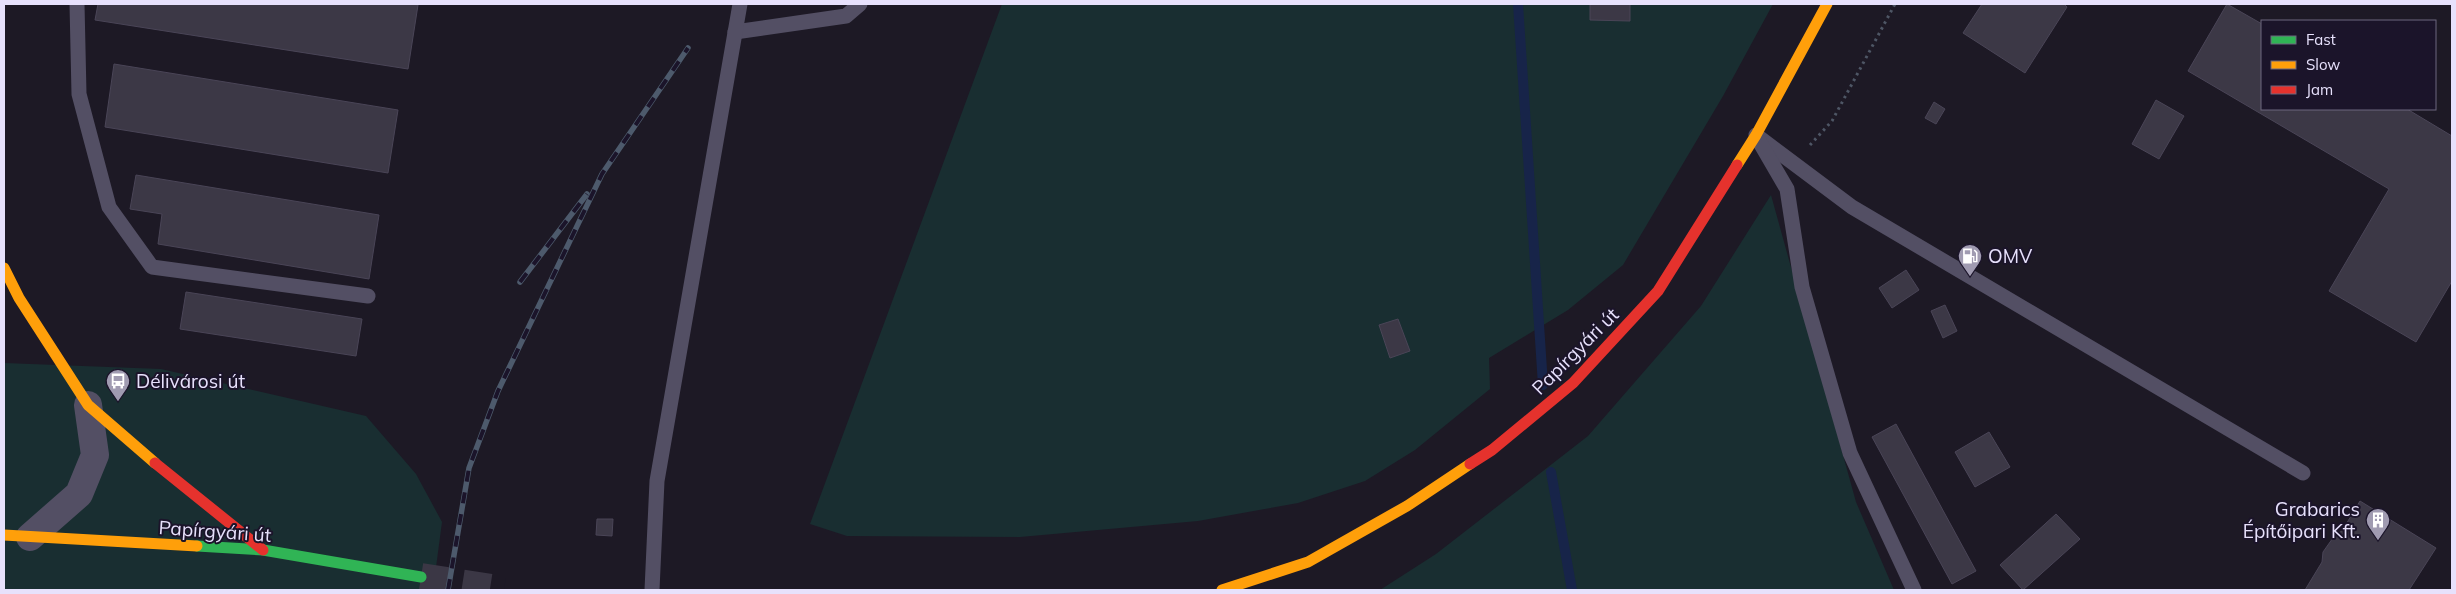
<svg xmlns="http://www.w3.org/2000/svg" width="2456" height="594" font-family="Mulish,sans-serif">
	<rect width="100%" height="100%" fill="#1d1925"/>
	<g fill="#192e31">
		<path d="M1002 4H1773L1723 96 1623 265 1568 310 1489 358 1490 389 1415 450 1365 481 1298 503 1198 521 1020 537 847 536 810 524Z"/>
		<path d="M1771 195 1856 502 1894 590H1380L1436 554 1588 436 1701 306Z"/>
		<path d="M4 363 161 369 366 416 416 474 442 522 433 590H4Z"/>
	</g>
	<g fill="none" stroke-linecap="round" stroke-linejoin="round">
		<g stroke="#172449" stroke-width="10">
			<path d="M1518 4 1543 385"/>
			<path d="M1551 472 1572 590"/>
		</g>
	</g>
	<g fill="#3c3846" stroke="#4a4557">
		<path d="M98 4H411L418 5 408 69 95 20Z"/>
		<path d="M1590 4H1630V21L1590 20Z"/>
		<path d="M1982 4H2064L2067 7 2025 73 1963 33Z"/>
		<path d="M2227 4 2262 24V109H2407L2452 136V281L2416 342 2329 291 2389 189 2188 71Z"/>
		<path d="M114 64 398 110 388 173 105 127Z"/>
		<path d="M2156 100 2184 116 2159 159 2132 144Z"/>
		<path d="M1934 102 1945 109 1936 124 1925 118Z"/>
		<path d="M136 175 379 215 369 279 158 244 162 214 130 209Z"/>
		<path d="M1906 270 1919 290 1892 308 1879 288Z"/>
		<path d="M186 292 362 319 356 356 180 329Z"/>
		<path d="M1945 305 1957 331 1943 338 1931 311Z"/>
		<path d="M1398 319 1410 351 1390 358 1379 325Z"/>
		<path d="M1896 424 1976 571 1952 584 1872 437Z"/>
		<path d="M1989 432 2010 467 1975 487 1955 452Z"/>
		<path d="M2360 501 2436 548 2409 590H2305L2322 562 2323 552 2335 535 2342 531Z"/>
		<path d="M2056 514 2080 539 2023 590 2000 565Z"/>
		<path d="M597 519H613L612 536 596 535Z"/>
	</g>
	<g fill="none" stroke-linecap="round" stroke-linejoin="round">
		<path stroke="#3b3745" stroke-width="28" stroke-dasharray="28 14" stroke-linecap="butt" d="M421 577 504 590"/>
		<path stroke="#4e5665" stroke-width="3" stroke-dasharray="2.5 4" stroke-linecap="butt" d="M1810 145 1832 121 1895 4"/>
		<g stroke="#534f64" stroke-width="15">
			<path d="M77 4 79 94 109 207 152 267 368 296"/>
			<path d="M735 32 846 16 860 4"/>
			<path d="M1756 135 1852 207 2303 473"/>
			<path d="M1759 141 1787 189 1802 287 1850 453 1914 590"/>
			<path d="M652 590 657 481 740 4"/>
		</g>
		<path stroke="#534f64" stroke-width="28" d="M30 537 79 494 95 455 88 405"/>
		<path stroke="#30b455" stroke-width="11" d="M197 546 263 550 421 577"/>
		<g stroke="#ff9f0a" stroke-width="11">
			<path d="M1737 165 1756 135 1827 4"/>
			<path d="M4 268 19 298 88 405 155 463"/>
			<path d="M4 535 197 546"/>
			<path d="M1222 590 1308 562 1407 506 1470 464"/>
		</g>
		<g stroke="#e5322d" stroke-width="11">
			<path d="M155 463 263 550"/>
			<path d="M1470 464 1492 450 1573 383 1658 291 1737 165"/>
		</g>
		<g stroke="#4d5a6c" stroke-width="5.5">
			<g id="rail">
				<path d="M520 282 587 194"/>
				<path d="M448 590 469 468 498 391 602 174 688 48"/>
			</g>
		</g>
		<use href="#rail" stroke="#1b142a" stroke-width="4" stroke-dasharray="11" stroke-linecap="butt"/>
	</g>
	<defs>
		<g id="fuel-pin" transform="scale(1.25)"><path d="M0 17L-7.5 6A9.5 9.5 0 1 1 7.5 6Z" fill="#a09bb1" stroke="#1b142a"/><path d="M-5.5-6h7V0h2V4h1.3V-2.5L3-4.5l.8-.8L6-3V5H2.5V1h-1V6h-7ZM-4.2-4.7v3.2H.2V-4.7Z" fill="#fff"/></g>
		<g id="bus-pin" transform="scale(1.25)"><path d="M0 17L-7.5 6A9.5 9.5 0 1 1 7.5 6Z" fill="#a09bb1" stroke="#1b142a"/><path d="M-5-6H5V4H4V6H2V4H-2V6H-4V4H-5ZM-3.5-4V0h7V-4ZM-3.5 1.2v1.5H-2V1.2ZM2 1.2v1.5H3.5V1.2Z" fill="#fff"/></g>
		<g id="building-pin" transform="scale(1.25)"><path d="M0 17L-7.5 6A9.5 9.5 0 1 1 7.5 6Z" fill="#a09bb1" stroke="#1b142a"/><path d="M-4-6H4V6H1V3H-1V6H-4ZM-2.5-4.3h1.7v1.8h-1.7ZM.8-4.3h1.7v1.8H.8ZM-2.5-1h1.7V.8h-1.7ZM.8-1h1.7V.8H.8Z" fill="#fff"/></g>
	</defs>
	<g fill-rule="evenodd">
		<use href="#fuel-pin" x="1970" y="256"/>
		<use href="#bus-pin" x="118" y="381"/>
		<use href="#building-pin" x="2378" y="520"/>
	</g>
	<g text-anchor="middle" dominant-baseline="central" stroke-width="4" stroke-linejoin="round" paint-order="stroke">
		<g font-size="19" fill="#e7e1fc" stroke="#1b142a" text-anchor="start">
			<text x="1988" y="256">OMV</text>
			<text x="136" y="381">Délivárosi út</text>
			<text x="2360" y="509" text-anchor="end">Grabarics<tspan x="2360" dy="22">Építőipari Kft.</tspan></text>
		</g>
		<g font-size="19" fill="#e7e1fc" stroke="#1b142a">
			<text transform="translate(1575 351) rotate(-45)">Papírgyári út</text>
			<text transform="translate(215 531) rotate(4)">Papírgyári út</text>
		</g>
	</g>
	<rect width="2456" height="594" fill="none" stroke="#e7e1fc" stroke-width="10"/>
	<rect x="2261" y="20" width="175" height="90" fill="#1b142a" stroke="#6d667e"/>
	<rect x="2271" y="36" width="25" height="8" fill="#30b455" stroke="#6d667e"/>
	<text x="2306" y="45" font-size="15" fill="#e7e1fc">Fast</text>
	<rect x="2271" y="61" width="25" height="8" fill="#ff9f0a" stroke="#6d667e"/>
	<text x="2306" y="70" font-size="15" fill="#e7e1fc">Slow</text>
	<rect x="2271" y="86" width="25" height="8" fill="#e5322d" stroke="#6d667e"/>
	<text x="2306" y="95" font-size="15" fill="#e7e1fc">Jam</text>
</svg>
